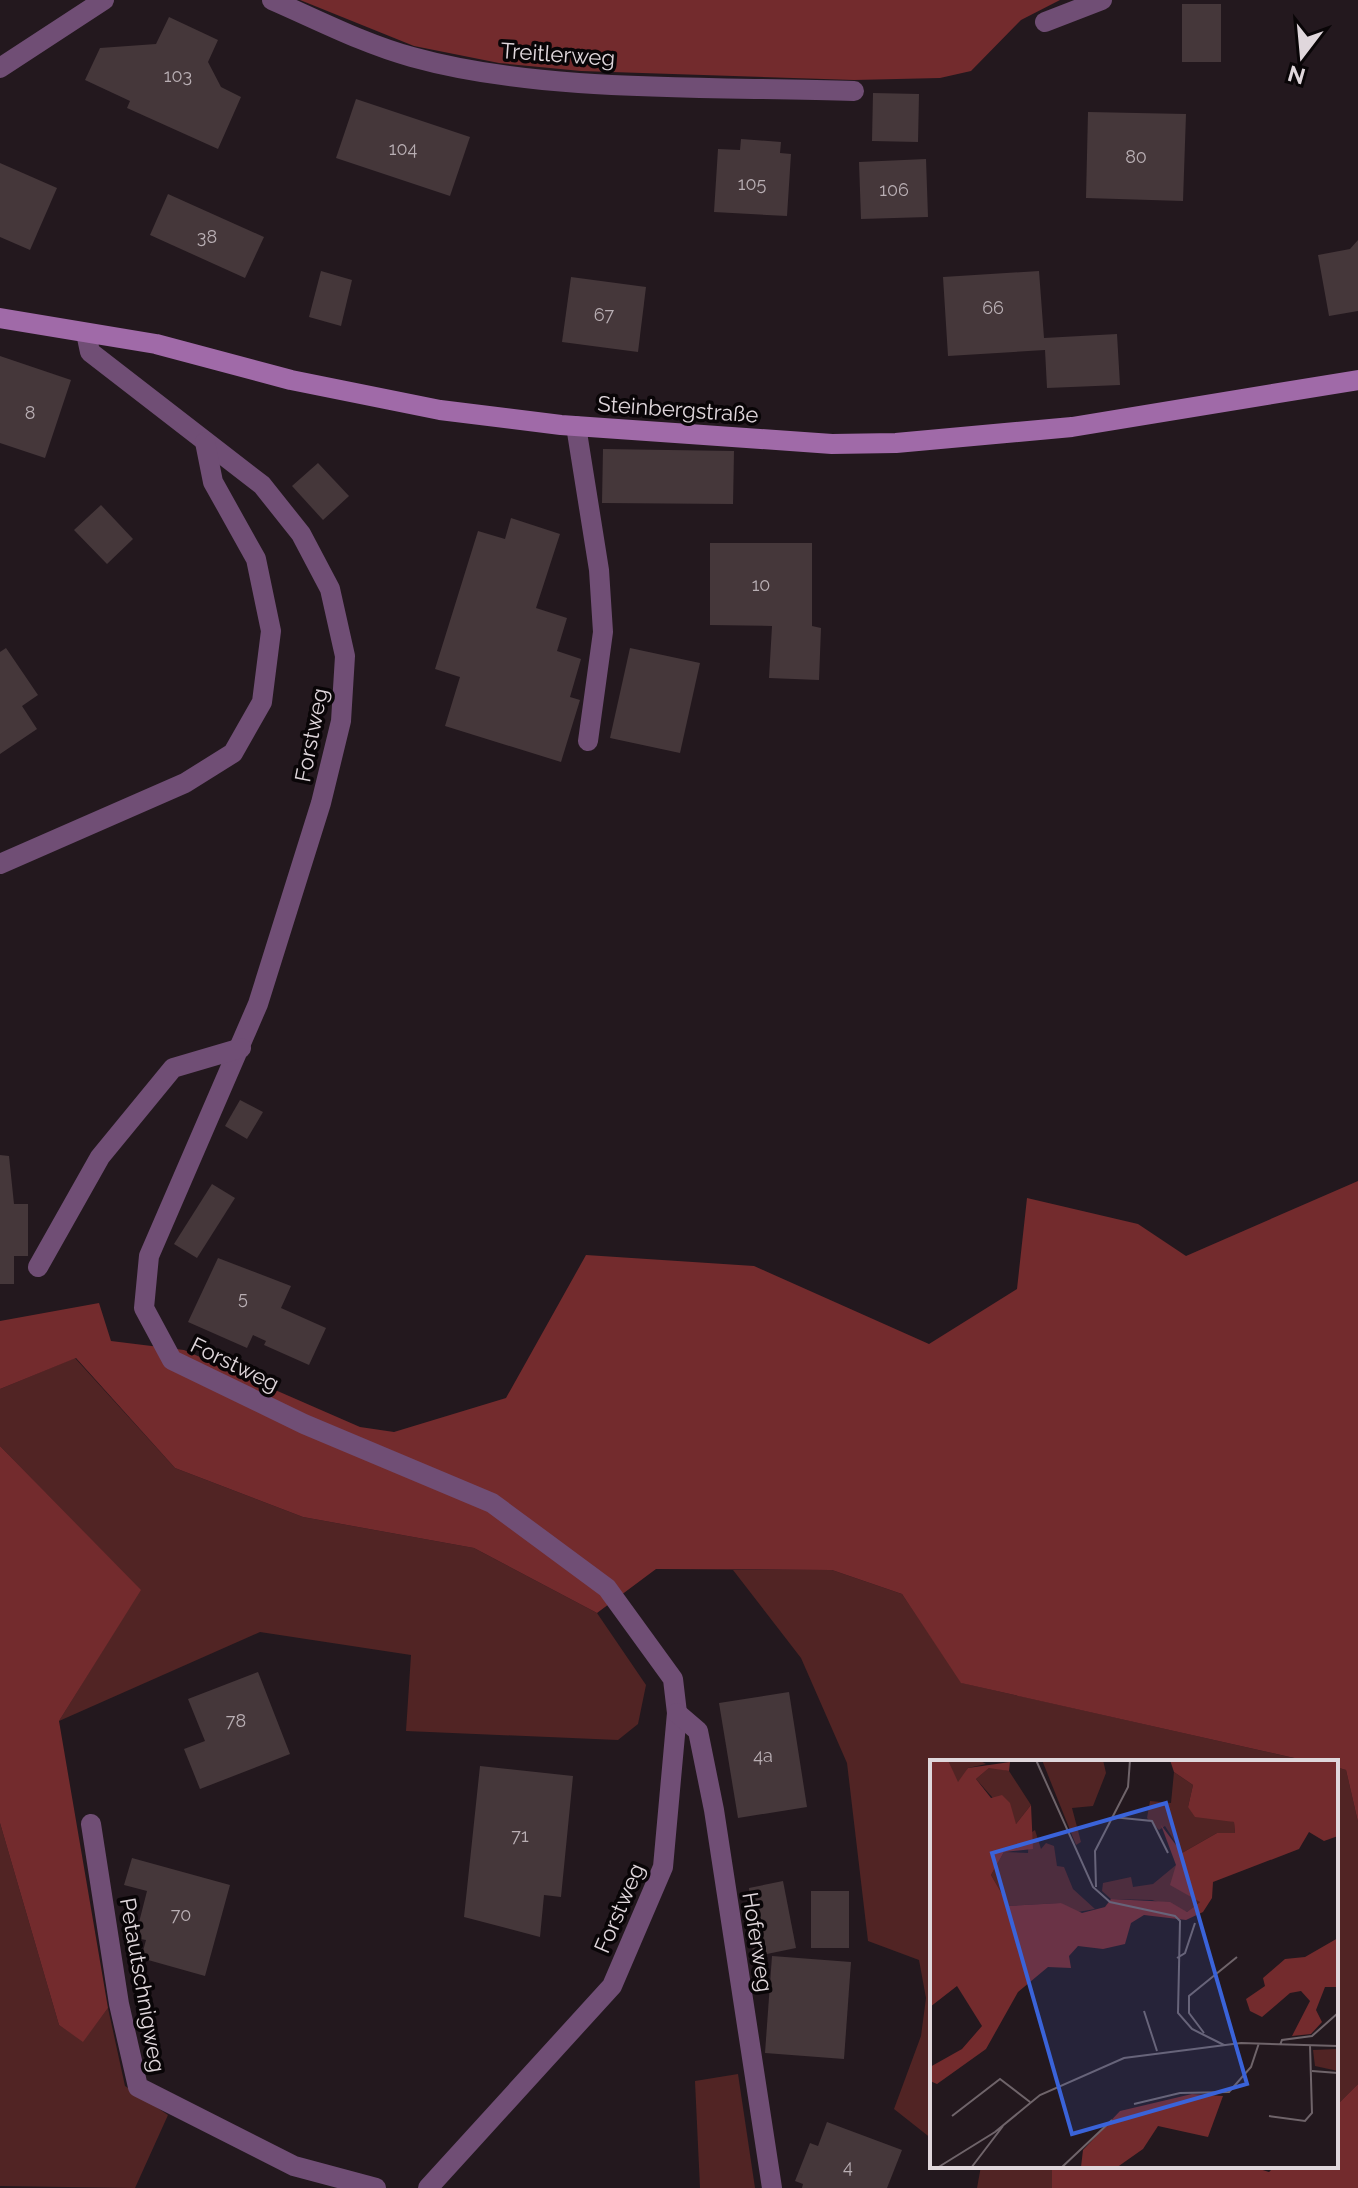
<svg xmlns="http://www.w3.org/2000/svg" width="1358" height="2188" font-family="Raleway,sans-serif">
	<rect width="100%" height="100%" fill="#23181e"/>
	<g fill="#512424">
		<path d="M75 1358 175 1468 303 1517 474 1548 597 1613 646 1685 638 1724 618 1740 406 1731 411 1655 260 1632 59 1721 140 1590 0 1446V1389Z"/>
		<path d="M733 1570H832L902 1594 962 1683 1312 1762H932V2139L894 2109 921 2036 926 1998 919 1960 868 1941 847 1763 801 1658Z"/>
		<path d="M1336 1767 1346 1770 1358 1822V2084L1336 2106Z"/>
		<path d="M0 1823 59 2025 83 2041 108 2008 125 2086 168 2115 135 2188 0 2186Z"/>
		<path d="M738 2074 755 2188H700L695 2081Z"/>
		<path d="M981 2166H1052V2188H977Z"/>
	</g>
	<g fill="#732b2d">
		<path d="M300 0H1060L1021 20 971 71 940 78 854 80 581 71 499 63 414 46Z"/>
		<path d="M1358 1181V1822L1346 1770 1336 1767V1762H1312L961 1683 902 1594 832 1570 656 1569 597 1613 474 1548 303 1517 175 1468 76 1358 0 1389V1321L99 1303 111 1341 184 1350 360 1427 394 1432 506 1398 586 1255 754 1266 929 1344 1017 1289 1027 1198 1138 1224 1186 1256Z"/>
		<path d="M0 1446 141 1590 59 1721 108 2008 83 2042 59 2025 0 1823Z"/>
		<path d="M1358 2084V2188H1052V2166H1250L1269 2172 1275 2166H1336V2106Z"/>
	</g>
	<g fill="#45373a">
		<rect x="1182" y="4" width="39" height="58"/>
		<path d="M169 17 218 40 208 62 221 87 241 97 218 149 127 108 130 101 85 80 100 48 156 44Z"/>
		<path d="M873 93 919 94 918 142 872 141Z"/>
		<path d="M356 99 470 137 450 196 336 158Z"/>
		<path d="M1088 112 1186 114 1183 201 1086 198Z"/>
		<path d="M741 139 781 142 780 153 791 154 787 216 714 212 718 149 740 150Z"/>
		<path d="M926 159 928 217 861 219 859 162Z"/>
		<path d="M0 163 57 188 30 250 0 237Z"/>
		<path d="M168 194 264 237 245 278 150 235Z"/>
		<path d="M1358 240V311L1329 316 1318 255 1350 249Z"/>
		<path d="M321 271 352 280 341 326 309 317Z"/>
		<path d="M1039 271 1044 338 1117 334 1120 385 1047 388 1045 350 948 356 943 277Z"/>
		<path d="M571 277 646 287 638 352 562 342Z"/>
		<path d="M0 356 71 380 45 458 0 443Z"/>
		<path d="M603 449 734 451 733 504 602 503Z"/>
		<path d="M318 463 349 496 323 520 292 486Z"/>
		<path d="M101 505 133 539 107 564 74 530Z"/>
		<path d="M511 518 560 534 536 608 567 618 557 651 581 659 570 697 580 700 561 762 445 726 460 677 435 669 478 531 505 539Z"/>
		<path d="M710 543H812V626L821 628 819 680 769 678 772 626 710 625Z"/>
		<path d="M6 648 38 695 22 706 37 729 0 754V652Z"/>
		<path d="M630 648 700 663 680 753 610 738Z"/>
		<path d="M240 1100 263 1112 247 1139 225 1126Z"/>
		<path d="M0 1155 9 1156 14 1204H28V1256H14V1284H0Z"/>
		<path d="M212 1184 235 1198 197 1258 174 1244Z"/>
		<path d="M218 1258 291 1286 281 1308 326 1328 309 1365 264 1345 266 1341 253 1335 247 1348 188 1322Z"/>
		<path d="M258 1672 290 1754 200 1789 184 1749 205 1741 188 1699Z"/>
		<path d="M789 1692 807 1807 738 1818 719 1703Z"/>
		<path d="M480 1766 573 1776 561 1897 544 1895 540 1937 464 1917Z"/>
		<path d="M132 1858 230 1885 205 1976 141 1958 146 1940 135 1938 147 1891 124 1885Z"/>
		<path d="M783 1881 796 1948 753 1957 749 1888Z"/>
		<rect x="811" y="1891" width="38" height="57"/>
		<path d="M772 1956 851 1962 844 2059 765 2053Z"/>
		<path d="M827 2122 902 2150 887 2188H802L803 2184 795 2181 810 2143 818 2146Z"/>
	</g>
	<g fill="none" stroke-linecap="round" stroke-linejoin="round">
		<g stroke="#704e75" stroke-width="20">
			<path d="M272 0C318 20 364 44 412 57 545 94 715 86 854 91"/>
			<path d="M1045 22 1102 0"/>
			<path d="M0 68 104 0"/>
			<path d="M576 426 599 570 603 632 588 741"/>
		</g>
		<g stroke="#704e75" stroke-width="20">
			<path d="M86 333 90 352 262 485 301 534 330 589 345 656 341 721 321 803 258 1004 149 1256 144 1308 172 1360 304 1424 492 1503 607 1588 673 1679 677 1713 663 1867 612 1986 428 2188"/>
			<path d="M0 864 185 783 233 753 262 702 271 631 256 559 213 482 205 442"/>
			<path d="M38 1267 100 1157 173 1068 241 1048"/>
			<path d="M677 1713 698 1731 714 1810 772 2188"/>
			<path d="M91 1824 119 2004 138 2087 294 2166 376 2188"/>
		</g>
		<path stroke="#a06aa8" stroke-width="20" d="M0 318 156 344 291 380 440 410 561 425 832 444 896 443 1072 427 1358 380"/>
	</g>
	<g text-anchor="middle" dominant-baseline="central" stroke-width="7" stroke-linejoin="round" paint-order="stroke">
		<g font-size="18" fill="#b9afb4">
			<text x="178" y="75">103</text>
			<text x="403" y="148">104</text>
			<text x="1136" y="156">80</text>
			<text x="752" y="183">105</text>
			<text x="894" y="189">106</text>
			<text x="207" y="236">38</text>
			<text x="993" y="307">66</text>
			<text x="604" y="314">67</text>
			<text x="30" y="412">8</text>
			<text x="761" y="584">10</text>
			<text x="243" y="1297">5</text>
			<text x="236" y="1720">78</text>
			<text x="763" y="1755">4a</text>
			<text x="520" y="1835">71</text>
			<text x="181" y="1914">70</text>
			<text x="848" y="2166">4</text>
		</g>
		<g font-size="22" fill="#e0d7dc" stroke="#090507">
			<text transform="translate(558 54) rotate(4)">Treitlerweg</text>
			<text transform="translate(678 409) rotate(4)">Steinbergstraße</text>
			<text transform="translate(311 735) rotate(-79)">Forstweg</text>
			<text transform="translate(235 1364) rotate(26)">Forstweg</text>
			<text transform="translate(619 1908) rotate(-67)">Forstweg</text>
			<text transform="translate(758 1942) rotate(81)">Hoferweg</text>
			<text transform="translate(143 1985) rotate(80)">Petautschnigweg</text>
		</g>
	</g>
	<g transform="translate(930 1760)">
		<rect width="408" height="408" fill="#23181e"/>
		<path d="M18 0H49L56 4 38 8 33 21 27 22ZM112 0H173L176 13 163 46 142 48 151 82 146 85ZM60 7 79 11 101 45 86 64 46 19ZM244 12 263 25 258 47 304 62 305 73H287L252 93 235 66 229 70 217 58 220 41 241 43ZM105 70 111 89 116 83 124 86 127 106 134 107 143 129 165 149 142 153 131 143 79 146 61 115 74 92 98 93 99 74ZM246 105 270 142 257 152 222 140 181 139 172 131 173 123 201 117 203 127 223 124ZM408 289V311L385 306 383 290Z" fill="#512424"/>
		<path d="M0 0H18L28 22 38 8 80 2 79 11 59 8 46 19 61 38 72 35 80 43 86 64 101 45 103 89 74 92 61 115 79 146 131 143 152 153 175 147 181 139 240 142 257 152 270 142 240 125 246 105 231 65 252 93 287 73H305L304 62 265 57 258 47 263 25 244 12 240 0H408V76L394 81 379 72 369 89 283 122 282 138 273 152 256 160 214 155 201 163 195 184 173 189 148 186 139 196 141 208 118 207 88 232 56 289 7 324 0 321V307L32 289 52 266 27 226 0 247ZM408 178V227H395L386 250 392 262 381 274 362 276 380 241 371 231 360 233 332 257 320 251 316 239 335 226 333 218 355 199 375 197ZM262 334 293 336 278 377 228 366 213 389 186 408 151 407 153 390 190 351Z" fill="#732b2d"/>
		<path fill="none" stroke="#6f646a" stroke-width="2" d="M106 0 163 127 180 142 245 156 250 161 248 253 262 269 294 285M182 57 222 61 238 93M166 127 165 91 198 27 200 0M247 198 255 193 265 163M214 251 227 291M274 273 259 253V236L307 197M350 285 352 280 382 276 408 253M382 311 408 313M204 344 250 333 299 332 321 307 329 283M22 356 70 319 100 342M339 356 375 361 382 353 380 285M7 408 65 372 110 335 194 298 311 283 408 286M41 408 73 366M131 408 182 360"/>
		<path fill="#3a63d9" fill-opacity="0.15" stroke="#3a63d9" stroke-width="4" d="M236 43 317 324 142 374 62 93Z"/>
		<rect width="408" height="408" fill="none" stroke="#e0d7dc" stroke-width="4"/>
	</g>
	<g transform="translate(1302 56) rotate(196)" stroke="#090507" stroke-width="6" paint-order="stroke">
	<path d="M0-6L14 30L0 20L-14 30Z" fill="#e0d7dc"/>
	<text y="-12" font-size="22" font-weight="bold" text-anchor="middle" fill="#e0d7dc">N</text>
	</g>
</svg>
